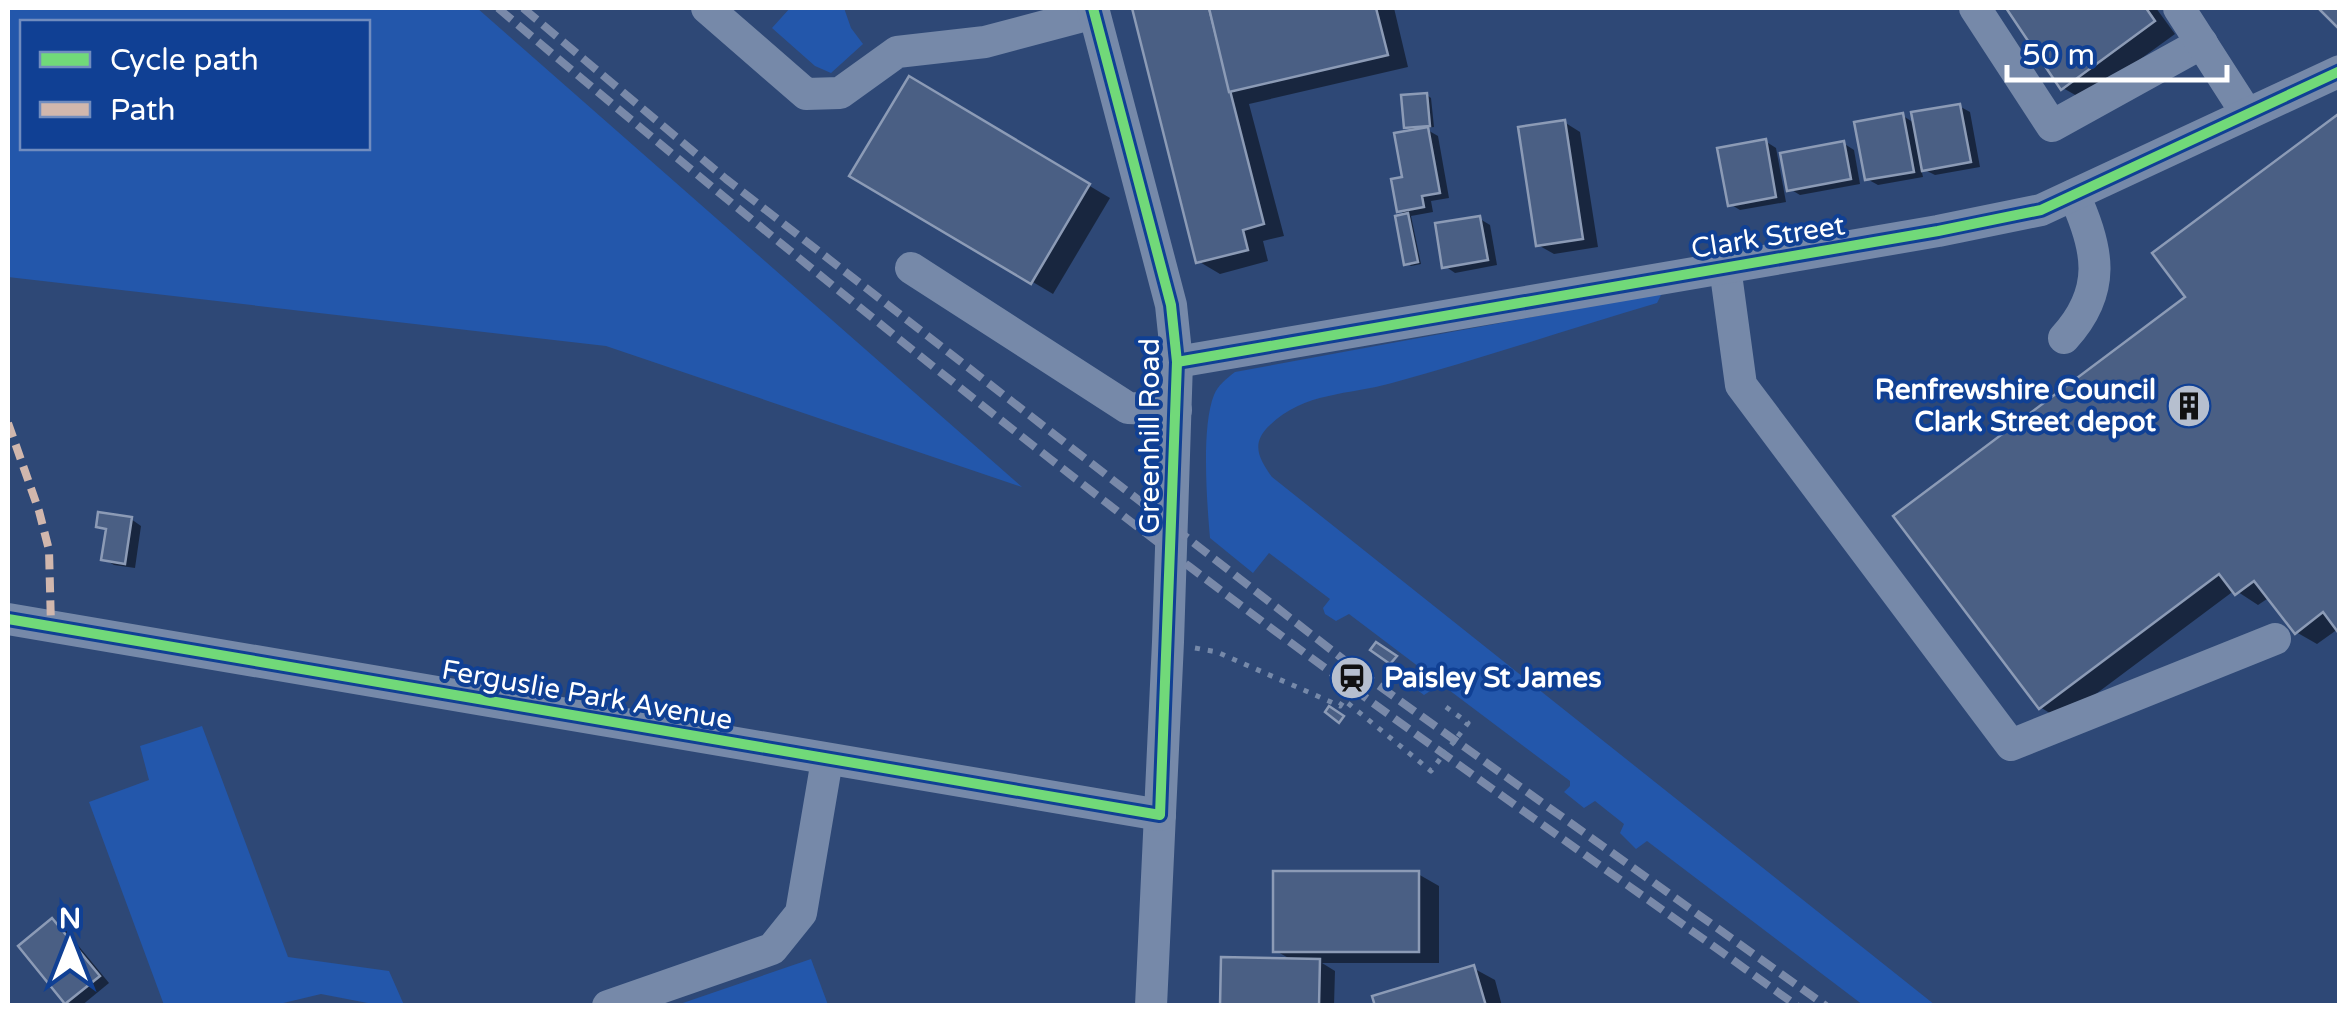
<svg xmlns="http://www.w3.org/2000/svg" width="2347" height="1013" font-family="'Varela Round',sans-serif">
	<rect width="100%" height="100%" fill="#2e4876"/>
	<g fill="#2357ab" fill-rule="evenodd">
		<path d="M8 8H477L1022 487 606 346 8 277ZM22 22H368V148H22Z"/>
		<path d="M790 8H844L851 28 863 44 831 73 815 66 772 28Z"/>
		<path d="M1662 293 1657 303C1568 329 1481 359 1392 383 1349 395 1304 392 1270 425 1250 443 1259 459 1272 477L1935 1005H1863L1647 841 1636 849 1620 833 1624 824 1595 801 1584 808 1564 792 1570 786V781L1441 684 1424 695 1412 686 1427 673 1349 614 1336 621 1325 614 1323 608 1330 599 1269 553 1253 573 1210 538C1207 503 1201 427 1214 395 1218 385 1226 379 1235 372Z"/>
		<path d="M202 726 288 957 389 971 404 1005H378L321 994 275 1005H164L89 802 149 780 140 746Z"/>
		<path d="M811 959 828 1005H677Z"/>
	</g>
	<g fill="#0007">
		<path d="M1135 8H1394L1408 67 1249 104 1284 236 1263 241 1268 261 1220 274 1198 261Z"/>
		<path d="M2009 8H2156L2175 34 2084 100 2063 88Z"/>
		<path d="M910 80 1110 198 1053 294 853 175Z"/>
		<path d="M1427 95 1431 98 1434 127 1424 128 1438 136 1449 198 1431 201 1433 212 1411 216 1421 264 1411 266 1407 263 1408 216 1400 211 1416 132 1406 126Z"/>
		<path d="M1959 106 1970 112 1980 167 1935 175 1921 168 1923 177 1878 185 1867 179 1903 116 1916 124Z"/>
		<path d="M1564 122 1580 132 1598 247 1554 254 1538 245Z"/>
		<path d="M1765 141 1776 148 1786 202 1740 210 1730 204Z"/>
		<path d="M1843 143 1854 150 1860 184 1800 195 1790 189Z"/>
		<path d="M1480 219 1490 225 1497 265 1455 273 1445 266Z"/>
		<path d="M2188 297 2338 629 2317 644 2296 632 2270 597 2258 605 2235 590 2061 720 2040 707Z"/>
		<path d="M131 519 141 526 135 568 114 565 104 559 108 531 99 526Z"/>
		<path d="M1418 874 1439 886V963H1322L1335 971 1334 1006H1223L1294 961 1276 951Z"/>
		<path d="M53 921 63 927 109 983 81 1006 67 1002Z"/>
		<path d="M1473 968 1495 980 1502 1006H1378Z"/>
	</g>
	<g fill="#4a5f84" stroke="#8c9bb6" stroke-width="2.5">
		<path d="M1132 8H1209L1264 224 1243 230 1248 250 1196 263Z"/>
		<path d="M1209 8H1376L1388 55 1229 92Z"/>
		<path d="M2006 8H2146L2155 21 2061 90Z"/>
		<path d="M2318 8H2340V30Z"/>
		<path d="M909 76 1090 184 1031 284 849 176Z"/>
		<path d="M1427 93 1430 126 1404 128 1401 95Z"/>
		<path d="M1960 104 1971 162 1922 171 1911 112Z"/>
		<path d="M1903 113 1914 172 1865 180 1854 122Z"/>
		<path d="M2337 115 2340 119V635L2323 612 2295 634 2254 581 2235 595 2219 574 2039 709 1893 516 2185 297 2152 253Z"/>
		<path d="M1565 120 1583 239 1536 246 1518 127Z"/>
		<path d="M1428 127 1440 193 1422 196 1424 207 1397 212 1391 179 1402 177 1394 133Z"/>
		<path d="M1766 139 1776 197 1728 206 1717 148Z"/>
		<path d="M1844 141 1851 179 1787 191 1780 153Z"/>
		<path d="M1408 213 1418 262 1404 265 1395 216Z"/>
		<path d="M1480 216 1488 260 1442 268 1435 223Z"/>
		<path d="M98 512 132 517 125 564 101 560 106 529 96 527Z"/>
		<path d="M1376 642 1397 656 1390 664 1370 650Z"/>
		<path d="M1329 706 1344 716 1339 723 1325 712Z"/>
		<rect x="1273" y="871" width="146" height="81"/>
		<path d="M52 918 100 976 65 1004 18 946Z"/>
		<path d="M1221 957 1320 959 1319 1006H1220Z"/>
		<path d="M1474 965 1486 1006H1375L1372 996Z"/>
	</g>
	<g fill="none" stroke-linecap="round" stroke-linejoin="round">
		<g stroke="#7689a9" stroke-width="5" stroke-dasharray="5 8" stroke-linecap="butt">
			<path d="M1195 648 1217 652 1340 706 1344 700 1431 771 1443 755"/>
			<path d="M1446 707 1468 723 1456 739"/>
		</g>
		<g stroke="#7689a9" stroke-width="32">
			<path d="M707 8 806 94 840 93 897 52 985 42 1094 13"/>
			<path d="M1093 8 1171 305 1177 362 1168 642 1151 1006"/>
			<path d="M1975 8 2052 126 2202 43"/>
			<path d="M2179 8 2247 114"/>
			<path d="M1725 267 1741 385 2011 745 2275 639"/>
			<path d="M911 268 1128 408 1176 410"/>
			<path d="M2064 338C2107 291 2099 249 2074 195"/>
			<path d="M1177 362 1938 231 2041 210 2340 71"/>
			<path d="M8 619 1160 815"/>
			<path d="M608 1006 772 949 801 913 827 760"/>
		</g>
		<g stroke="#7989a9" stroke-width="8" stroke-dasharray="18 8" stroke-linecap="butt">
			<path d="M498 8C724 199 954 387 1190 567 1388 718 1594 860 1797 1006"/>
			<path d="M523 8 726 179 1357 670 1826 1006"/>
		</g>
		<path stroke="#7689a9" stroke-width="5" stroke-dasharray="5 8" stroke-linecap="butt" d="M1443 755 1456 739"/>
		<path stroke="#d1b7ad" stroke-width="8" stroke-dasharray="15 8" stroke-linecap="butt" d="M8 423 39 511 49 550 51 626"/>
		<g stroke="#104094" stroke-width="16">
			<g id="cycleway">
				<path d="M1177 362 1938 231 2041 210 2340 71"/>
				<path d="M8 619 1160 815 1177 362 1171 305 1093 8"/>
			</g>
		</g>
		<use href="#cycleway" stroke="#71d979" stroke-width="10"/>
	</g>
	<defs>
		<g id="building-disc" transform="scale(2.25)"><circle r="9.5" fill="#b6bfcf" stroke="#104094"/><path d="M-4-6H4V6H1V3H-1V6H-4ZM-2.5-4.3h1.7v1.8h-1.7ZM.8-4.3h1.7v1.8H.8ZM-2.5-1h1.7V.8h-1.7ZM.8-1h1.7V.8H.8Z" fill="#111"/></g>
		<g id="station-disc" transform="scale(2.25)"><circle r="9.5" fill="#b6bfcf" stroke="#104094"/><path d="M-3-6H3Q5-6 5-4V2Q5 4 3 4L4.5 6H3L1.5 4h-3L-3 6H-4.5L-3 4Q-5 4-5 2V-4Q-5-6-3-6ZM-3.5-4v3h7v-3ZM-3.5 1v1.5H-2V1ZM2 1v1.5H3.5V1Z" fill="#111"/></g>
	</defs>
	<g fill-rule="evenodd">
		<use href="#building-disc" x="2189" y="406"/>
		<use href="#station-disc" x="1352" y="678"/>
	</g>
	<g text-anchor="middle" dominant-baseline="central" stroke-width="8" stroke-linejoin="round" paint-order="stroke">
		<g font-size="28" fill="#fff" stroke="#104094">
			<text transform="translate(1768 237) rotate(-9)">Clark Street</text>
			<text transform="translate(1150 436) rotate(-90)">Greenhill Road</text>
			<text transform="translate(587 695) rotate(10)">Ferguslie Park Avenue</text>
		</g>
		<g font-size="28" font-weight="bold" fill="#fff" stroke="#104094" text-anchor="end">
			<text x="2156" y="390">Renfrewshire Council<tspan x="2156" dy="32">Clark Street depot</tspan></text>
			<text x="1384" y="678" text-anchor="start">Paisley St James</text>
		</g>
	</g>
	<rect width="2347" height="1013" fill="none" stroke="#ffffff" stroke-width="20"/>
	<rect x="20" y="20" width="350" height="130" fill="#104094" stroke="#708cbf" stroke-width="2.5"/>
	<rect x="40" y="52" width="50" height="15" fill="#71d979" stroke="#708cbf" stroke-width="2.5"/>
	<text x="110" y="70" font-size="30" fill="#ffffff">Cycle path</text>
	<rect x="40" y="102" width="50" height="15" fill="#d1b7ad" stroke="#708cbf" stroke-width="2.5"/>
	<text x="110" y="120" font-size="30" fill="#ffffff">Path</text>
	<g transform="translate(70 943)" stroke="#104094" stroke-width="8" paint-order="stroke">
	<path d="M0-8L18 38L0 25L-18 38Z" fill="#ffffff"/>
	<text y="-15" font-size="28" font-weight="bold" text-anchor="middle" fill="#ffffff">N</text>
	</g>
	<path d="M2007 65v15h220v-15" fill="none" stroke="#ffffff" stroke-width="5"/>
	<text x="2022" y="65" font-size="30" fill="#ffffff" stroke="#104094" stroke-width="8" paint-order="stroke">50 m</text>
</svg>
